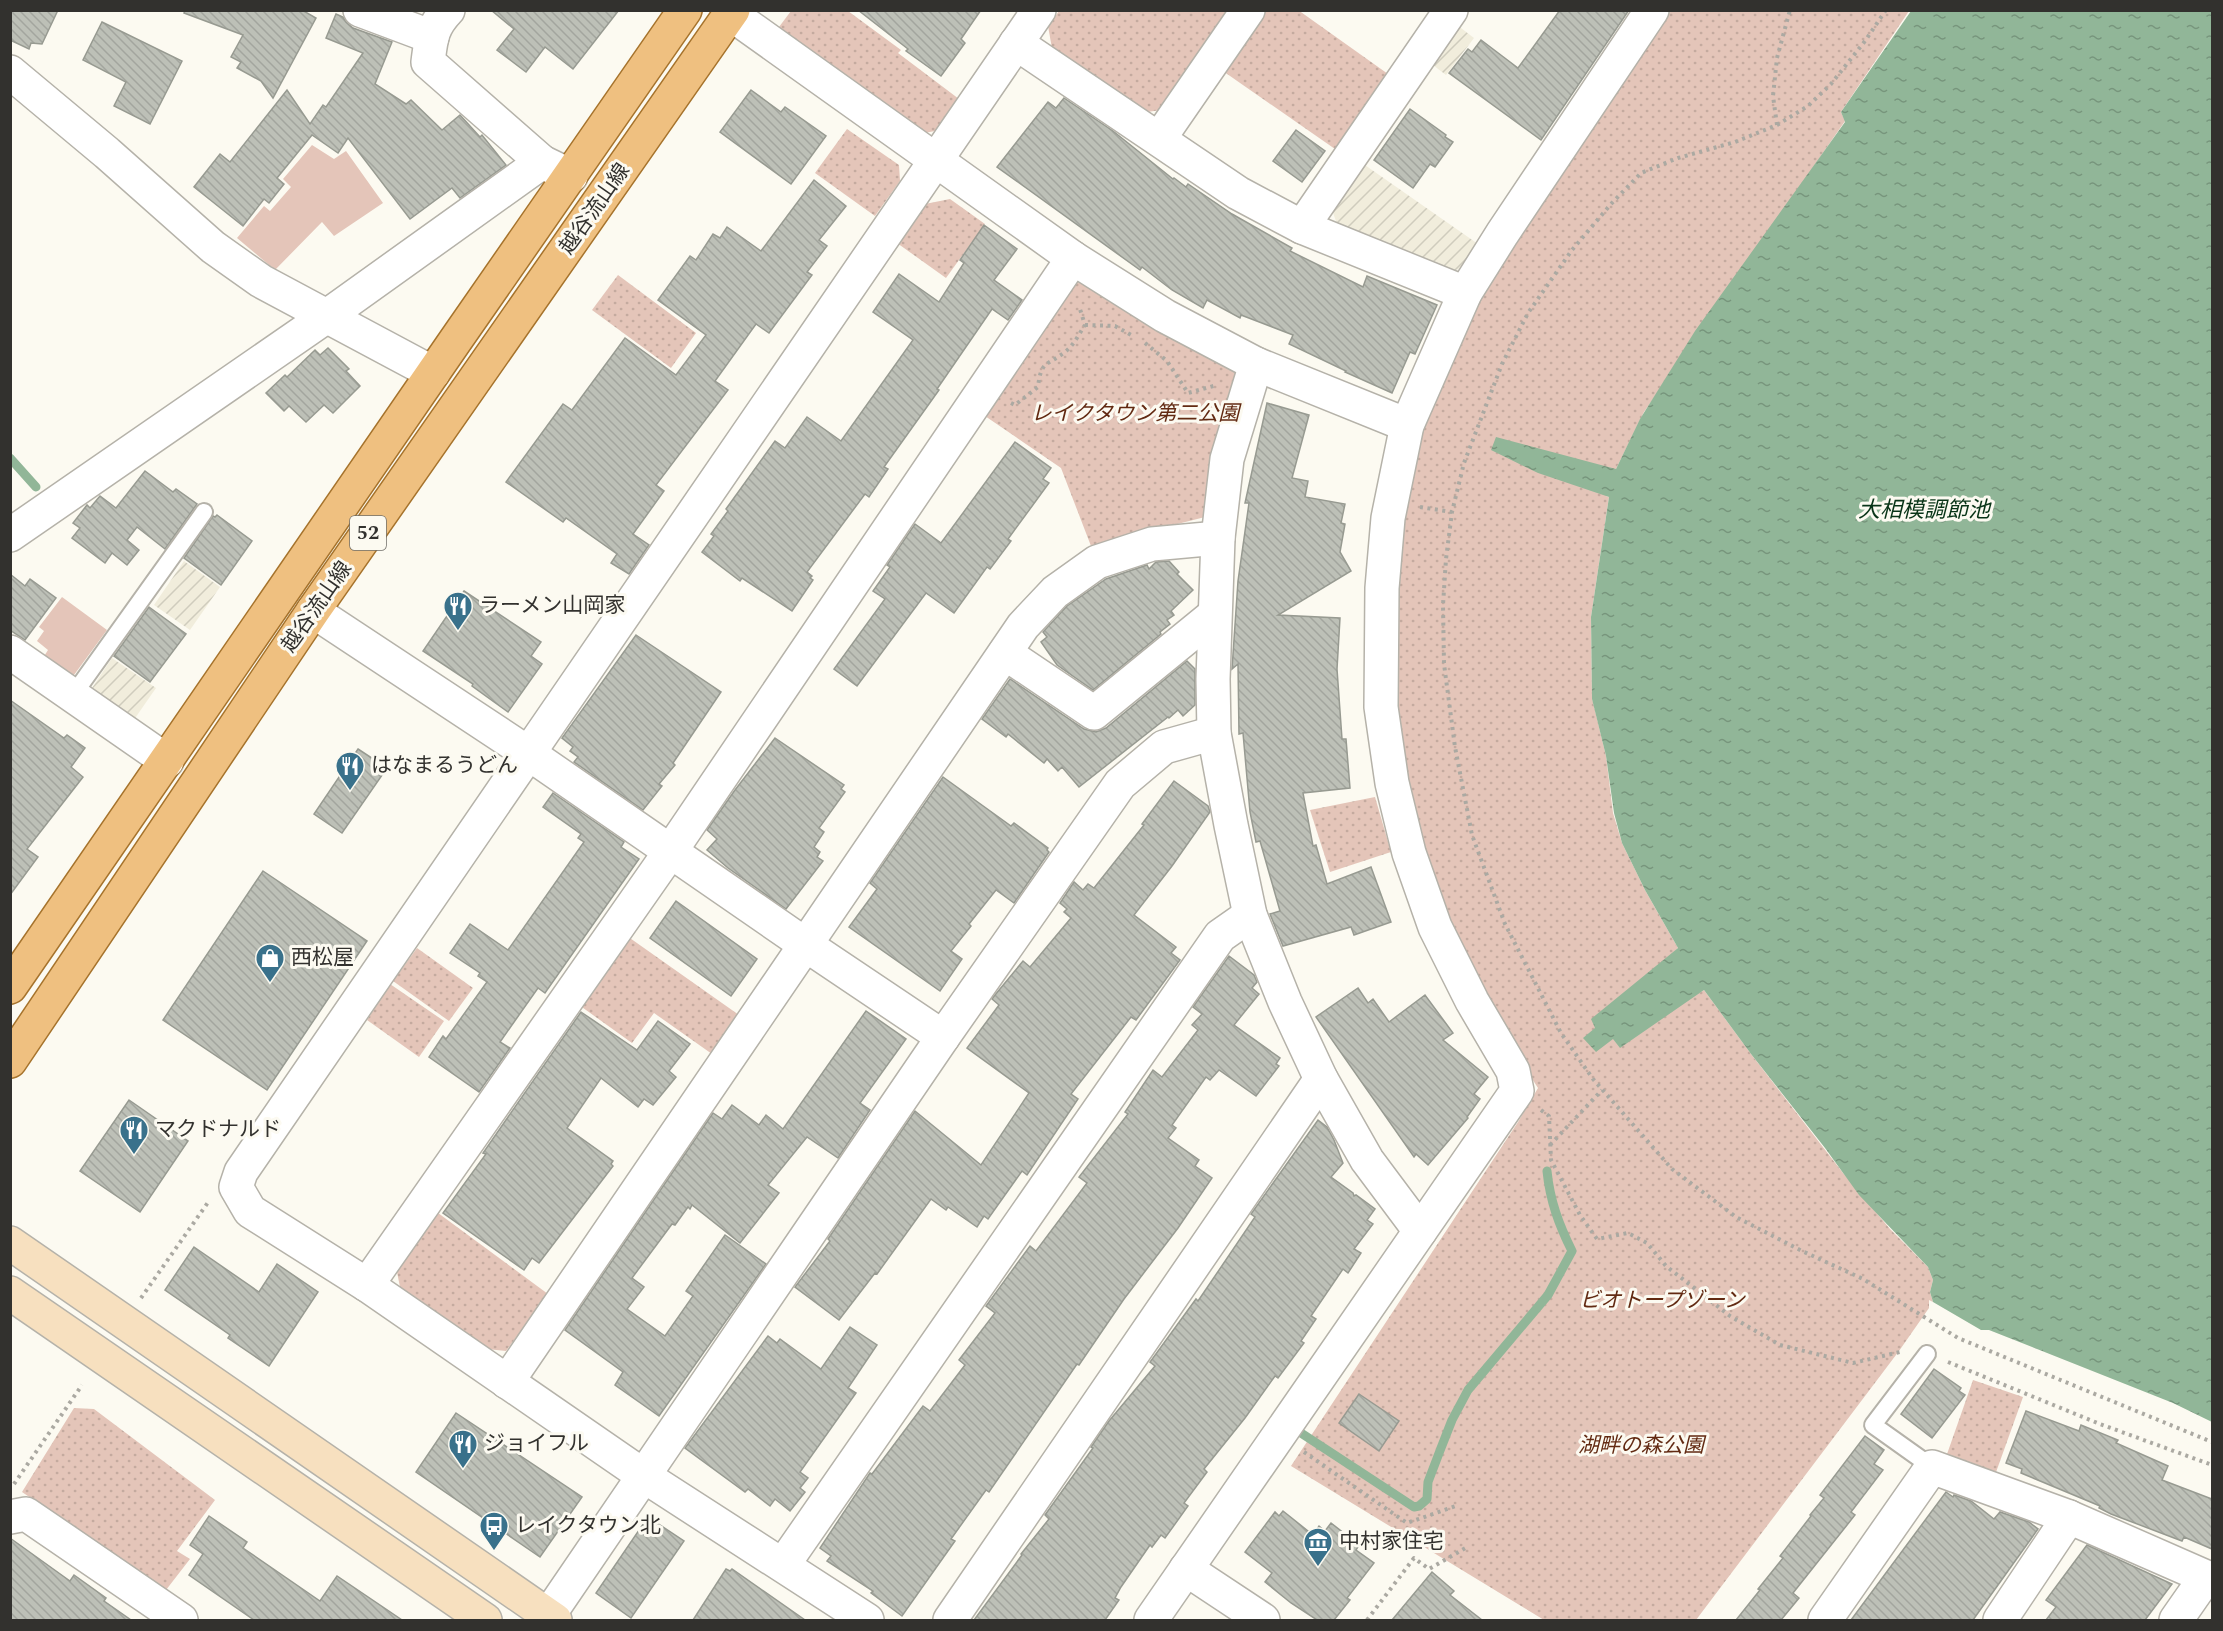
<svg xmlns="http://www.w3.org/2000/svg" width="2223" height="1631" font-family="Spectral,'Noto Sans JP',serif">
	<defs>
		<pattern id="industrial-furrows" width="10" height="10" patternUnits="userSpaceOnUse" patternTransform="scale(1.5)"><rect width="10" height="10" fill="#f1eddc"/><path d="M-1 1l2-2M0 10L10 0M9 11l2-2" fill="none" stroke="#cfccbd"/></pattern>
		<pattern id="grass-dots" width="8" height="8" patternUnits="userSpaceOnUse" patternTransform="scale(1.5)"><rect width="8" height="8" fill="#e4c5b9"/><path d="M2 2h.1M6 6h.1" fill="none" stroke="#c4aa9f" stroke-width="1.8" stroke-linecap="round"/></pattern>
		<pattern id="water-ripples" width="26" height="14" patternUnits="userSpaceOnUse" patternTransform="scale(1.5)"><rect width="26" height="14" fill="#91b698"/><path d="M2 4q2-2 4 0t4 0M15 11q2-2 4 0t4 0" fill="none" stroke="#77957c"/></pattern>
		<pattern id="building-back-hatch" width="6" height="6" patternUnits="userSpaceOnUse" patternTransform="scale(1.5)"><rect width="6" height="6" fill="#bdc0b7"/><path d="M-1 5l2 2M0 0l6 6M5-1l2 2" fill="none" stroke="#a3a59e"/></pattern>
	</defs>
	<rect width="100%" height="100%" fill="#fcfaf1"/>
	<g fill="url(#industrial-furrows)">
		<path d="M1457 25 1474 38 1446 75 1429 62Z"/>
		<path d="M1362 163 1478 244 1462 268 1444 274 1339 230 1330 204Z"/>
		<path d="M184 561 220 587 190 630 154 605Z"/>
		<path d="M112 658 156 688 131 724 88 694Z"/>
	</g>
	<g fill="url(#grass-dots)">
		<path d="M1298 10 1388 74 1335 149 1220 69 1261 11Z"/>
		<path d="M791 11H848L901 50 898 53 959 99 935 131 919 134 776 31Z"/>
		<path d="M1059 11H1231L1161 110 1140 113 1053 54 1048 26Z"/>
		<path d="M1671 11H1909L1841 112 1845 121 1644 412 1616 469 1606 496 1609 497 1591 617 1592 698 1606 756 1613 813 1622 843 1645 890 1678 948 1673 953 1699 993 1704 990 1751 1054 1843 1173 1890 1229 1928 1267 1933 1280 1930 1292 1933 1302 1929 1300V1308L1899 1351 1696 1620H1544L1291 1466 1518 1122 1538 1088 1505 1037 1427 873 1405 786 1392 663 1400 553 1407 510V499L1427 412 1483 290 1532 213Z"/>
		<path d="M847 129 899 165 900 181 875 216 815 173Z"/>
		<path d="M950 199 985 224 946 278 897 243 925 204Z"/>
		<path d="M618 275 696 333 671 368 592 310Z"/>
		<path d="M1088 281 1228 362 1236 373 1205 517 1091 546 1061 468 985 416 1074 283Z"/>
		<path d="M1375 797 1391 852 1330 872 1310 810Z"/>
		<path d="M627 936 739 1015 712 1054 654 1013 632 1043 579 1005Z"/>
		<path d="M417 948 473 988 449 1021 393 981Z"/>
		<path d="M390 984 444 1021 419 1057 367 1020Z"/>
		<path d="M434 1210 548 1294 506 1351 487 1349 400 1287 395 1262Z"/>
		<path d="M1973 1380 2023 1397 1995 1475 1946 1457Z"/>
		<path d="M74 1408 94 1409 215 1500 177 1551 190 1559 166 1590 22 1492Z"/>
	</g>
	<g fill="#e4c5b9">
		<path d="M312 145 334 159 346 151 383 203 334 236 322 222 275 270 237 238 264 206 270 211 291 187 283 179Z"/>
		<path d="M62 597 107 630 71 679 43 658 48 650 37 641 44 631 39 627Z"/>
	</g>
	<path fill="url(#water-ripples)" d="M1911 11H2212V1422L2173 1403 1989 1330H1981L1933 1302 1930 1292 1933 1280 1928 1267 1859 1195 1825 1148 1751 1054 1704 990 1620 1048 1613 1039 1596 1052 1583 1038 1595 1028 1591 1019 1678 948 1645 890 1622 843 1614 813 1606 756 1592 699 1591 617 1609 497 1538 473 1491 450 1496 437 1616 469 1640 419 1695 331 1845 122 1841 112Z"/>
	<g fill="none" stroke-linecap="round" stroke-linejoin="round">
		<g stroke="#91b698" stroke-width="9">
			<path d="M10 458 36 487"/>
			<path d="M1301 1433 1414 1507 1419 1506 1427 1499 1428 1482 1441 1448 1452 1420 1468 1390 1548 1295 1572 1251C1559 1225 1550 1201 1547 1171"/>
		</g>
	</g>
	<g fill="url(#building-back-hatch)" stroke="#979a91" stroke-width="1.5">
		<path d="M10 10H58L42 44 31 43 29 49 10 40Z"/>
		<path d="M185 10H302L316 18 273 98 261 81 237 68 241 62 231 57 243 35 184 13Z"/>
		<path d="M491 10H619L573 69 545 47 526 72 497 50 514 29Z"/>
		<path d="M858 10H981L961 39 965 43 941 76 906 51 908 49Z"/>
		<path d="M1560 10H1629L1541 140 1449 73 1468 49 1472 52 1481 40 1518 68Z"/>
		<path d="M336 14 343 17 346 22 353 28 392 42 375 84 406 104 411 100 442 130 460 115 480 137 482 135 506 165 460 198 452 188 410 219 348 138 338 153 312 135 277 178 284 184 269 203 264 199 243 226 194 187 220 154 230 162 287 90 310 124 323 105 326 107 363 53 326 38Z"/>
		<path d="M102 22 182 61 150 124 114 106 126 82 83 60Z"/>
		<path d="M751 90 781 112 785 107 826 136 791 184 720 132Z"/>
		<path d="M1064 98 1113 131 1173 179 1174 178 1186 187 1188 184 1232 214 1292 248 1290 251 1363 287 1367 276 1437 305 1415 354 1410 352 1392 393 1345 372 1346 371 1289 344 1293 335 1241 315 1240 318 1207 300 1203 308 1172 290 1142 267 1140 270 997 167 1048 102 1056 108Z"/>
		<path d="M1410 109 1446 135 1445 137 1453 142 1435 167 1430 164 1413 188 1374 160Z"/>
		<path d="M1296 130 1325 151 1302 182 1273 161Z"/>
		<path d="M814 180 846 206 819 240 827 246 807 272 812 275 769 333 756 324 715 381 728 390 656 485 664 491 633 534 649 545 629 574 611 563 617 554 566 518 563 522 506 482 563 404 572 410 625 338 676 375 706 335 658 300 690 256 696 260 713 234 720 238 727 227 761 251Z"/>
		<path d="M984 225 1017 249 994 280 1022 300 1008 320 992 309 937 389 939 390 884 467 888 469 869 497 865 494 807 572 812 576 810 578 813 580 792 611 742 578 740 581 702 552 714 536 711 534 728 511 726 509 775 441 785 448 807 417 841 441 913 340 873 312 899 274 939 302 964 263 960 260Z"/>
		<path d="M328 348 349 369 346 371 360 386 333 413 324 405 306 422 289 406 284 411 266 393 285 375 287 377 315 350 320 355Z"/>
		<path d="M1267 403 1309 415 1292 478 1308 481 1305 497 1345 504 1341 523 1345 524 1340 552 1351 571 1278 615 1340 618 1337 669 1342 739H1346L1350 788 1303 793 1313 846 1316 845 1327 884 1371 867 1391 922 1354 935 1351 927 1283 946 1270 914 1280 911 1260 841 1256 842 1250 812 1243 733 1239 734 1238 664 1232 669 1238 581 1249 503H1245Z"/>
		<path d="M1015 442 1051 468 1043 479 1049 483 1008 539 1011 541 990 569 987 567 954 613 926 593 857 686 834 669 885 599 873 591 890 567 887 565 915 524 941 543Z"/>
		<path d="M145 471 173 492 176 489 197 504 165 549 137 527 127 540 139 550 127 565 112 553 105 563 72 538 80 528 73 523 87 505 90 508 100 496 116 508Z"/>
		<path d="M217 515 252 541 221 585 184 558 213 516 215 517Z"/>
		<path d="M1169 561 1179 572 1177 574 1193 590 1171 611 1174 615 1167 620 1170 624 1160 632 1161 634 1093 690 1057 665 1041 642 1047 637 1043 632 1067 606 1106 579 1147 565 1149 569 1156 562Z"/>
		<path d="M10 574 25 586 30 579 56 598 25 640 10 630Z"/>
		<path d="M464 591 541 642 531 656 542 664 508 712 472 686 473 684 423 651Z"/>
		<path d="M149 607 186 634 150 682 114 656Z"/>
		<path d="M636 635 721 692 673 763 675 765 659 784 662 786 643 810 574 762 578 757 570 751 573 747 562 738Z"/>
		<path d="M1187 661 1195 669V705L1183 716 1178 710 1169 718 1168 717 1079 787 1062 767 1058 771 1047 759 1044 763 1008 734 1006 737 982 719 1010 679 1084 729 1096 732 1106 728Z"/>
		<path d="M10 700 64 738 67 735 85 748 71 767 83 777 27 849 38 857 10 895Z"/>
		<path d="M775 738 844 785 841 789 845 792 819 828 824 832 814 847 820 852 817 857 823 861 786 909 728 868 707 850 717 839 707 830 735 790Z"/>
		<path d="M358 749 387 768 342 833 314 814Z"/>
		<path d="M943 777 1011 826 1014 823 1048 848 1047 850 1049 852 1014 903 996 890 969 924 971 926 951 951 962 959 940 991 849 927 877 889 870 883Z"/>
		<path d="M1174 781 1208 806 1210 812 1172 866 1134 915 1176 947 1171 953 1180 960 1136 1020 1131 1017 1071 1094 1078 1099 1027 1175 1022 1171 988 1219 984 1216 977 1227 948 1207 946 1210 931 1199 877 1274 875 1273 839 1320 795 1287 830 1241 828 1239 915 1111 981 1165 1029 1093 967 1048 999 1005 992 999 995 995 1023 961 1030 967 1071 918 1064 912 1067 909 1060 903 1074 882 1083 890 1088 884 1094 888 1144 825 1142 824Z"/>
		<path d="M553 793 624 842 621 847 639 859 545 993 538 988 500 1042 510 1048 479 1092 429 1057 443 1036 446 1039 487 982 478 976 480 973 450 953 470 924 508 950 584 842 578 838 581 834 543 807Z"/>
		<path d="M263 871 367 941 267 1090 163 1020Z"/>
		<path d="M676 901 757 959 731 996 650 938Z"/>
		<path d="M1229 956 1254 975 1257 982 1252 988 1259 994 1234 1025 1280 1058 1276 1064 1279 1066 1256 1096 1219 1070 1210 1080 1206 1077 1172 1125 1176 1128 1168 1138 1199 1160 1195 1166 1212 1178 1178 1228 1124 1299 1079 1365 1077 1364 989 1492 986 1490 951 1539 955 1541 902 1616 871 1593 873 1591 827 1561 831 1556 820 1548 870 1473 872 1474 923 1406 930 1411 965 1365 959 1360 995 1313 986 1306 1030 1246 1036 1251 1087 1183 1079 1177 1128 1114 1125 1112 1153 1070 1162 1077 1198 1030 1192 1025 1202 1014 1193 1007Z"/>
		<path d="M1358 988 1368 1003 1373 999 1389 1022 1425 995 1453 1033 1443 1040 1488 1077 1474 1094 1480 1099 1467 1117 1468 1118 1428 1165 1416 1154 1414 1157 1316 1017Z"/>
		<path d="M866 1011 906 1039 860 1103 870 1110 838 1158 807 1137 768 1185 779 1193 740 1243 692 1205 690 1209 688 1207 675 1225 672 1224 632 1278 644 1287 627 1309 665 1336 693 1296 686 1291 725 1235 766 1264 659 1416 615 1385 623 1372 565 1330 713 1113 722 1119 732 1105 759 1125 766 1115 783 1129Z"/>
		<path d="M581 1012 637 1050 658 1021 690 1044 669 1071 676 1077 653 1105 644 1099 638 1107 601 1078 567 1128 613 1161 611 1164 613 1166 539 1263 532 1258 524 1270 443 1213 486 1154 483 1153Z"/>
		<path d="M129 1100 188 1141 140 1212 80 1171Z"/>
		<path d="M1318 1120 1327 1127 1334 1140 1343 1163 1331 1177 1353 1193 1354 1196 1356 1195 1375 1209 1367 1220 1373 1224 1354 1249 1361 1253 1348 1273 1343 1269 1311 1316 1316 1319 1301 1341 1304 1343 1278 1378 1275 1376 1245 1418 1204 1469 1207 1472 1184 1503 1188 1506 1165 1538 1161 1535 1152 1547 1150 1545 1121 1587 1115 1598 1119 1600 1105 1620H974L1022 1555 1021 1554 1049 1519 1045 1515 1093 1448 1091 1447 1109 1421 1155 1366 1150 1362 1196 1299 1198 1301 1255 1217 1251 1214Z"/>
		<path d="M194 1247 259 1292 277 1264 318 1292 269 1366 228 1338 230 1335 165 1290Z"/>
		<path d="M850 1327 877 1345 848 1388 856 1393 800 1472 808 1478 800 1488 805 1492 790 1511 775 1499 770 1506 748 1489 745 1492 685 1448 768 1336 777 1343 780 1339 821 1369Z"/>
		<path d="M1934 1369 1961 1388 1959 1391 1965 1395 1932 1438 1901 1414Z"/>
		<path d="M1359 1394 1399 1421 1379 1451 1339 1423Z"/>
		<path d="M2026 1411 2079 1431 2081 1425 2118 1440 2116 1443 2168 1466 2162 1480 2212 1499V1549L2184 1537 2182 1541 2111 1514 2099 1508 2100 1506 2021 1473 2022 1469 2006 1463Z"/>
		<path d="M456 1413 582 1497 540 1557 416 1472Z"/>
		<path d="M1865 1436 1884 1450 1874 1464 1883 1470 1851 1512 1855 1515 1793 1593 1799 1598 1781 1620H1736L1760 1590 1758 1589 1783 1558 1780 1556 1811 1516 1810 1515 1824 1498 1820 1495Z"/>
		<path d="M1946 1492 1953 1497 1954 1495 1971 1501 1994 1519 2000 1512 2029 1522 2038 1529 1973 1620H1851Z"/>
		<path d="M1283 1511 1313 1535 1319 1526 1325 1531 1331 1523 1359 1545 1356 1550 1374 1563 1347 1598 1350 1600 1334 1620H1317L1291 1603 1265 1582 1272 1573 1245 1552 1275 1512 1279 1516Z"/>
		<path d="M209 1516 247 1542 243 1548 320 1601 337 1576 402 1620H254L189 1575 203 1554 190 1545Z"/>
		<path d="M648 1517 684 1541 631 1618 596 1593Z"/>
		<path d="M10 1538 70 1581 74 1575 106 1598 104 1601 131 1620H10Z"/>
		<path d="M2087 1545 2172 1584 2145 1620H2046L2056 1607 2046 1600Z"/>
		<path d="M726 1569 730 1571 732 1569 805 1620H693Z"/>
		<path d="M1432 1572 1454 1591 1450 1595 1482 1620H1392Z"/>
	</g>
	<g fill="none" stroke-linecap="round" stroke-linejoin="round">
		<g stroke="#b5b2a9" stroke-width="20">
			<g id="lane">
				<path d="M73 695 204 512"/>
				<path d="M1927 1354 1873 1425 1932 1467"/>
			</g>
		</g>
		<g stroke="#b5b2a9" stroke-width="36">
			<g id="street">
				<path d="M360 10 432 37"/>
				<path d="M448 10C431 28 431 39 428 62L542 162"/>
				<path d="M731 14 1073 258 1165 316 1256 364 1407 425"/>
				<path d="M1016 43 1238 193 1302 227 1465 293"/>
				<path d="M10 72 107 153 213 247 261 281 433 373"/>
				<path d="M1159 139 1248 10"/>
				<path d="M1302 227 1451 10"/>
				<path d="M1256 364 1227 459 1218 538 1213 679 1214 733 1231 825 1250 915 1285 1002 1321 1079 1367 1160 1420 1231"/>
				<path d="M10 535 327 316 542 162 571 176"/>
				<path d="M313 611 528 753 806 945 943 1037"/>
				<path d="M10 652 167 761"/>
				<path d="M1005 653 1094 713 1214 615"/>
				<path d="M367 1285 670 852 1073 258"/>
				<path d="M507 1382 1023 626 1055 592 1097 562 1152 544 1218 538"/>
				<path d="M10 1517 26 1514 181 1620"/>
				<path d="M783 1565 1220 936 1250 915"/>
				<path d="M1186 1569 1263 1620"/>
				<path d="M548 1616 943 1037 1120 784 1164 747 1214 733"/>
				<path d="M867 1620 644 1476 367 1285 250 1211 236 1187 241 1172 1039 10"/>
				<path d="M950 1620 1321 1079"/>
				<path d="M1151 1620 1517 1091 1513 1071 1472 1001 1435 927 1409 853 1392 783 1381 707 1382 588 1388 518 1407 425 1465 293 1502 234 1652 10"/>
				<path d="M1825 1620 1932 1467 2069 1517 2206 1577 2176 1620"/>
				<path d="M2000 1620 2069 1517"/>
			</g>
		</g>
		<g stroke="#b5b2a9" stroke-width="36">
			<g id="secondary">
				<path d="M10 1243 555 1620"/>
				<path d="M10 1293 485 1620"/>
			</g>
		</g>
		<g stroke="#a6732c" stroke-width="36">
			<g id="primary">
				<path d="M10 987 455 341 685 10"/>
				<path d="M10 1061 313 611 733 10"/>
			</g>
		</g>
		<g stroke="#aba9a2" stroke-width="4" stroke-dasharray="3 4.5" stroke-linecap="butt">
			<path d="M1886 10 1865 41 1831 84 1808 106 1777 125 1735 142 1678 158 1641 173 1611 204 1572 250 1528 313 1502 364 1464 463 1452 512 1446 559 1443 605 1444 664 1455 747 1472 835 1505 924 1561 1033 1593 1079 1672 1169 1736 1217 1802 1251 1863 1279 1958 1338 2212 1442"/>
			<path d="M1777 125 1773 96 1777 58 1790 10"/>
			<path d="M1085 325 1115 326 1133 336"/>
			<path d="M1145 343 1167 361 1188 393 1217 385"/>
			<path d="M1011 403 1015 405 1038 387C1041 360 1047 366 1065 352 1074 345 1079 334 1085 325L1079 306"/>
			<path d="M1420 507 1452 512"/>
			<path d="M1541 1110 1549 1116 1551 1160 1580 1215 1597 1239 1628 1233 1647 1243 1666 1266 1730 1316 1780 1345 1853 1363 1900 1352"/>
			<path d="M1550 1145 1602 1090"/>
			<path d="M141 1298 209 1201"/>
			<path d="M1948 1362 2100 1424 2212 1465"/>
			<path d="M1304 1452 1407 1523 1456 1506"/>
			<path d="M14 1484 82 1385"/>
			<path d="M1367 1620 1414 1558 1429 1569 1467 1547"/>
		</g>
		<use href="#lane" stroke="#fff" stroke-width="16"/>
		<use href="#street" stroke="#fff" stroke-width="33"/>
		<use href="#secondary" stroke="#f7e0bf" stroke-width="33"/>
		<use href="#primary" stroke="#efc080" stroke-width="33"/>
	</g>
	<defs>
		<g id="restaurant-pin" transform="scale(1.5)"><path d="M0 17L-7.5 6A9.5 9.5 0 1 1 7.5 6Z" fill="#39718b" stroke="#fcfaf1"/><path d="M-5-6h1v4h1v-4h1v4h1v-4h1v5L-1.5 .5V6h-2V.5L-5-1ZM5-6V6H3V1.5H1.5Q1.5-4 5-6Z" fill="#fff"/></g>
		<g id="shop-pin" transform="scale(1.5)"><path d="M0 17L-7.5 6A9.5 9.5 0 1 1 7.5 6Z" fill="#39718b" stroke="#fcfaf1"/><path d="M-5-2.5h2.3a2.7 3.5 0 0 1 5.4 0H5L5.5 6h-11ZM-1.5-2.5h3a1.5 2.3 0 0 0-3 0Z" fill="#fff"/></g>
		<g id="bus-pin" transform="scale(1.5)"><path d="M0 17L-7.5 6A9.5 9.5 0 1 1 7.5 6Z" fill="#39718b" stroke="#fcfaf1"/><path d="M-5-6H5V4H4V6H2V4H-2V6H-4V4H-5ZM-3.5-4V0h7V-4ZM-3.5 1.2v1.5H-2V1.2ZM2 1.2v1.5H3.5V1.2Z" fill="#fff"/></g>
		<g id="museum-pin" transform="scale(1.5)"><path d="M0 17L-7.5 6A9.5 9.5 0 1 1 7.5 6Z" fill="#39718b" stroke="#fcfaf1"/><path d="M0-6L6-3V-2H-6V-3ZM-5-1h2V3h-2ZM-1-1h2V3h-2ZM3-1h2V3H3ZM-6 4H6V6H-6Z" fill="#fff"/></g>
	</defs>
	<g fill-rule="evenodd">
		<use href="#restaurant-pin" x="458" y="606"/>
		<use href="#restaurant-pin" x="350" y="766"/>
		<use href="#shop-pin" x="270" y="958"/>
		<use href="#restaurant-pin" x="134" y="1130"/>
		<use href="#restaurant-pin" x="463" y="1444"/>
		<use href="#bus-pin" x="494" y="1526"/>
		<use href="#museum-pin" x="1318" y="1542"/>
	</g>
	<g text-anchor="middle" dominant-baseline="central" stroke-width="6" stroke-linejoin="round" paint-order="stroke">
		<rect fill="#fcfaf1" stroke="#6f6d68" stroke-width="1.5" x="350" y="516" width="36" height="34" rx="4.5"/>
		<g font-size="20" font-weight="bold" fill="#32312e">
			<text x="368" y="533">52</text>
		</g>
		<g font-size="21" fill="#32312e" stroke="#fcfaf1">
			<text transform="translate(595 209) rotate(-55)">越谷流山線</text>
			<text transform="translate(317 607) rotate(-55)">越谷流山線</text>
		</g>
		<g font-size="21" font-style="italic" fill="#622a12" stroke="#fcfaf1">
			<text x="1135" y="414">レイクタウン第二公園</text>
			<text x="1662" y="1301">ビオトープゾーン</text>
			<text x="1641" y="1446">湖畔の森公園</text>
		</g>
		<g font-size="21" fill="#32312e" stroke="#fcfaf1" text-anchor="start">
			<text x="479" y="606">ラーメン山岡家</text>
			<text x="371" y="766">はなまるうどん</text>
			<text x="291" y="958">西松屋</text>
			<text x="155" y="1130">マクドナルド</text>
			<text x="484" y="1444">ジョイフル</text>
			<text x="515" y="1526">レイクタウン北</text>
			<text x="1339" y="1542">中村家住宅</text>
		</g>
		<g font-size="22" font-style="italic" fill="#083417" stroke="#fcfaf1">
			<text x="1924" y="510">大相模調節池</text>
		</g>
	</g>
	<rect width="2223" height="1631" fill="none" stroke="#32312e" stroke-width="24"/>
</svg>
